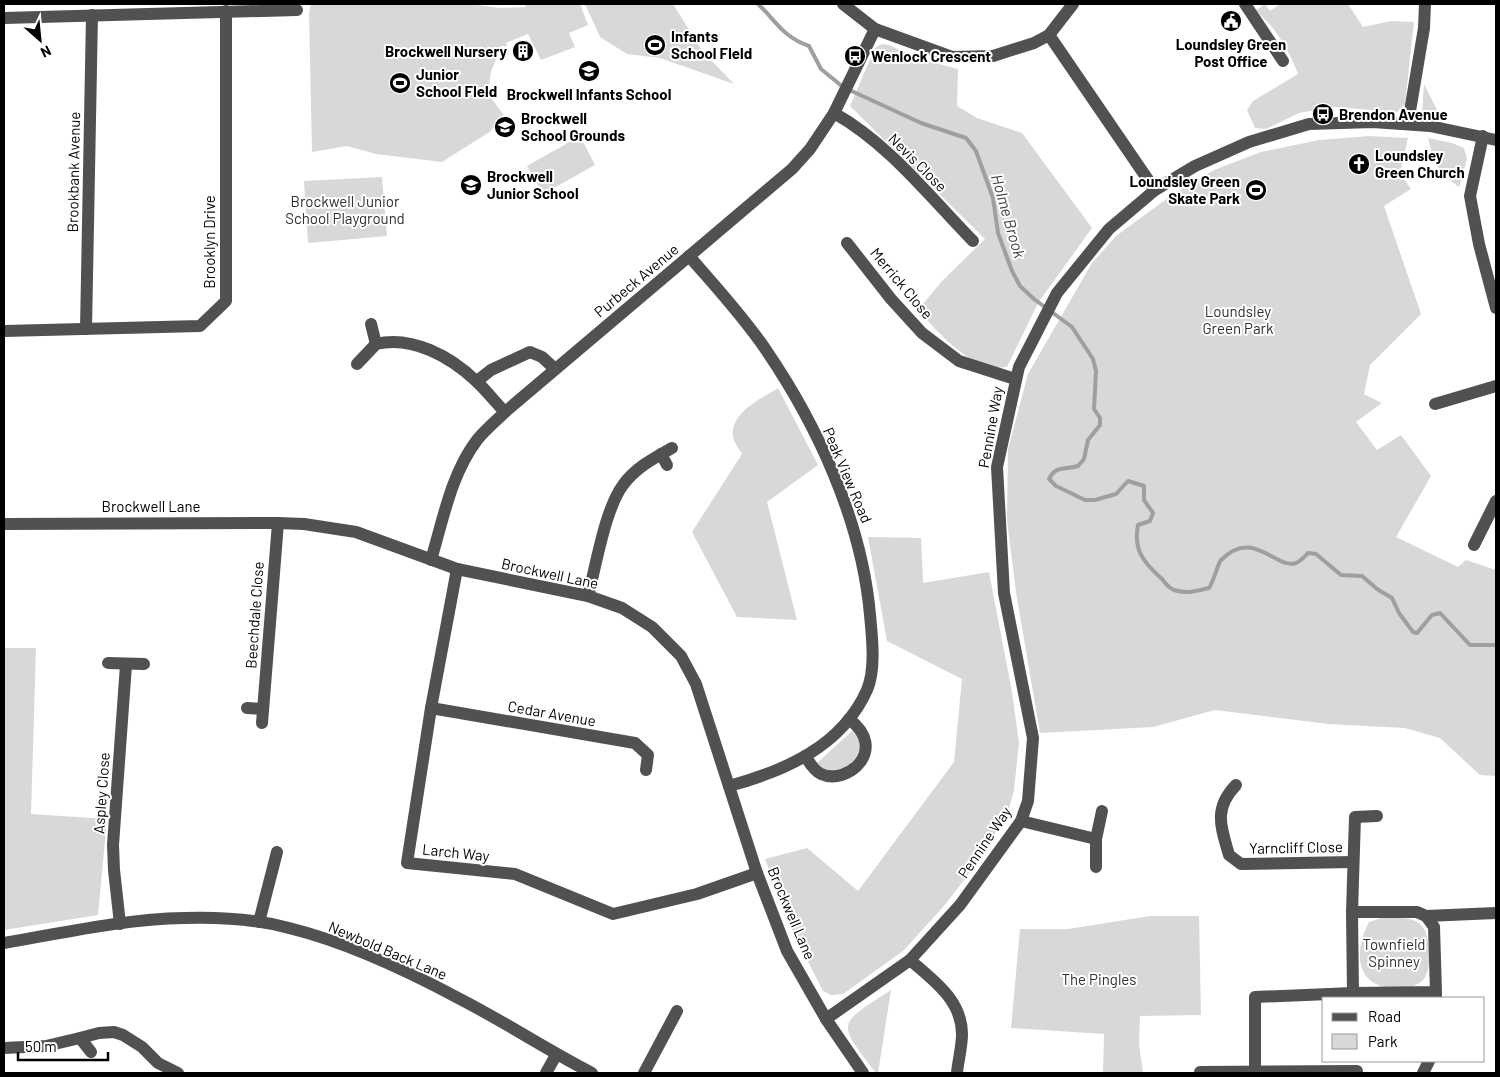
<svg xmlns="http://www.w3.org/2000/svg" width="1500" height="1077" font-family="Barlow,sans-serif">
	<rect width="100%" height="100%" fill="#fff"/>
	<g fill="#d8d8d8">
		<path d="M311 4H468L500 8 526 7 525 4H580L588 25 569 33 575 47 541 60 528 34 506 43 507 46H501L491 72 488 94 503 114 491 131 442 162 376 154 347 146 312 152 309 12Z"/>
		<path d="M585 4H673L703 52 734 84 660 58 627 54 600 37Z"/>
		<path d="M1265 4 1270 11 1280 4H1348L1363 27 1391 21 1414 22 1405 104 1397 112 1333 107 1299 113 1266 129 1255 128 1247 110 1253 101 1298 74C1290 52 1274 24 1255 11Z"/>
		<path d="M882 44 889 45 920 59 958 69 957 106 977 118 1022 133 1092 228 1038 303 1007 367C971 372 940 334 918 310L942 281 985 239 850 106 875 48Z"/>
		<path d="M1424 84 1441 118 1428 117 1422 113Z"/>
		<path d="M580 136 595 165 543 194 527 166Z"/>
		<path d="M1369 136 1408 138 1400 173 1411 189 1384 206 1421 314 1370 365 1364 394 1382 403 1356 422 1377 450 1401 435 1431 476 1396 537 1458 567 1466 560 1496 570V776L1480 775 1440 738 1405 728 1328 724 1215 710 1153 727 1040 733 1016 592 1007 520 1008 449 1028 374 1092 263 1116 236 1172 195 1214 170 1261 152 1319 140Z"/>
		<path d="M1428 138 1452 143 1464 148 1467 159 1459 187C1437 171 1434 164 1428 138Z"/>
		<path d="M382 177 387 236 308 243 304 181Z"/>
		<path d="M778 388 818 465 767 502 797 620 737 617 692 532 742 454C739 449 733 441 733 436 730 413 762 398 778 388Z"/>
		<path d="M868 537 921 538 923 583 989 572 1012 692 1019 743 1014 790 1009 809 981 858 944 906 903 951 843 994 831 995 823 991 791 928 765 859 807 848 858 891 954 762 962 679 887 641Z"/>
		<path d="M4 648H36L31 814 107 819 98 915 4 930Z"/>
		<path d="M855 730 862 743C854 766 847 771 823 770L817 763 851 732Z"/>
		<path d="M1150 916H1199L1201 1015 1140 1016 1139 1044 1143 1073H1103L1104 1034 1011 1028 1020 929H1068Z"/>
		<path d="M1381 918C1400 918 1423 915 1427 937 1430 950 1432 971 1422 981 1417 986 1406 988 1400 988 1357 990 1352 955 1369 922Z"/>
		<path d="M891 990 878 1073H876C836 1021 837 1025 891 990Z"/>
	</g>
	<g fill="none" stroke-linecap="round" stroke-linejoin="round">
		<path stroke="#9f9f9f" stroke-width="4" d="M758 4C777 22 783 37 809 46L821 69 843 87 921 123 966 138 976 151 993 198 998 233 1012 271 1020 286 1034 299 1072 327 1093 359 1096 371 1094 409 1100 418V425L1088 440 1084 459 1078 466C1065 470 1056 465 1049 479L1056 486 1085 500H1095L1116 494 1128 481 1144 486V500L1153 513 1150 521 1138 525C1133 550 1144 563 1162 579 1165 583 1169 588 1174 590 1186 594 1197 591 1209 588 1214 581 1218 563 1221 560 1254 527 1275 570 1296 563 1300 562 1305 556 1308 553L1316 554 1341 575 1362 576 1377 589 1392 598 1399 613 1413 632 1417 633 1432 615 1440 613 1470 645H1496"/>
		<g stroke="#515151" stroke-width="12">
			<path d="M843 4 875 29 952 57 993 56 1034 43 1049 35 1073 4"/>
			<path d="M1245 4 1283 61"/>
			<path d="M4 18 297 10"/>
			<path d="M1049 35 1155 190"/>
			<path d="M834 113C889 144 929 196 973 241"/>
			<path d="M1408 123 1424 28 1425 4"/>
			<path d="M1483 136 1470 196 1479 244 1496 308"/>
			<path d="M847 243 891 299 922 333 959 361 1015 379"/>
			<path d="M689 256C715 286 743 316 766 350 818 426 862 522 870 615 872 637 876 669 867 690 842 746 785 771 729 786"/>
			<path d="M371 324 376 344"/>
			<path d="M86 329 92 15"/>
			<path d="M4 331 200 326 226 301V11"/>
			<path d="M357 364 376 344C412 335 451 357 476 381 486 390 495 402 505 412"/>
			<path d="M477 381 491 370 530 352 542 357 555 369"/>
			<path d="M1435 404 1496 386"/>
			<path d="M661 454 667 465"/>
			<path d="M4 524 278 523 304 524 356 532 457 569 588 596 622 608 652 627 681 656 696 684 757 873 787 951 826 1019 863 1073"/>
			<path d="M1474 545 1496 501"/>
			<path d="M431 560C443 520 451 474 477 440 485 430 496 421 505 412L792 169 810 149 834 113 875 29"/>
			<path d="M457 569 431 708 407 863 515 874 613 914 697 894 757 873"/>
			<path d="M588 596C596 566 605 509 623 485 635 468 654 458 672 448"/>
			<path d="M108 663 144 664"/>
			<path d="M247 708 263 709"/>
			<path d="M431 708 635 743 648 755 646 770"/>
			<path d="M262 723 278 523"/>
			<path d="M805 756C809 762 814 771 821 774 848 786 889 749 849 719"/>
			<path d="M1236 785C1213 809 1221 827 1229 855L1241 864 1353 862"/>
			<path d="M1021 821 1096 839"/>
			<path d="M1096 867V839L1102 811"/>
			<path d="M1352 912 1355 817 1377 816"/>
			<path d="M1426 916 1496 913"/>
			<path d="M259 922 277 852"/>
			<path d="M120 924 114 870 113 845 126 665"/>
			<path d="M4 943C63 933 124 919 184 918 218 917 256 919 289 928 346 942 408 971 460 999 505 1022 547 1050 592 1073"/>
			<path d="M910 960C933 980 962 1000 962 1034 962 1047 958 1061 957 1073"/>
			<path d="M1436 998V992L1434 927 1426 916 1417 912H1352L1353 993 1436 992"/>
			<path d="M826 1019 910 960 960 905 1021 821 1028 801 1033 738 1004 593 997 467 1019 367 1057 293 1109 229 1155 190 1195 166 1249 142 1309 124 1373 122 1430 126 1496 140"/>
			<path d="M4 1048 46 1046 80 1038"/>
			<path d="M91 1052 80 1038 99 1033 114 1032 123 1035 142 1047 158 1063 178 1073"/>
			<path d="M1200 1072 1357 1071"/>
			<path d="M546 1073 556 1055"/>
			<path d="M644 1073 677 1011"/>
			<path d="M1255 1073V997L1353 993"/>
			<path d="M1423 1073 1429 1061"/>
		</g>
	</g>
	<defs>
		<g id="civic-disc" transform="scale(1.125)"><circle r="9.5" fill="#000" stroke="#fff"/><path d="M-.6-6.5H3V-4.5H.6V-3L4-1V1h2V6H-6V1h2V-1L-.6-3ZM-1.2 2.5V6h2.4V2.5Z" fill="#fff"/></g>
		<g id="stadium-disc" transform="scale(1.125)"><circle r="9.5" fill="#000" stroke="#fff"/><path d="M0-5a6.5 5 0 1 0 0 10a6.5 5 0 1 0 0-10ZM-3.5-1.8h7v3.6h-7Z" fill="#fff"/></g>
		<g id="building-disc" transform="scale(1.125)"><circle r="9.5" fill="#000" stroke="#fff"/><path d="M-4-6H4V6H1V3H-1V6H-4ZM-2.5-4.3h1.7v1.8h-1.7ZM.8-4.3h1.7v1.8H.8ZM-2.5-1h1.7V.8h-1.7ZM.8-1h1.7V.8H.8Z" fill="#fff"/></g>
		<g id="bus-disc" transform="scale(1.125)"><circle r="9.5" fill="#000" stroke="#fff"/><path d="M-5-6H5V4H4V6H2V4H-2V6H-4V4H-5ZM-3.5-4V0h7V-4ZM-3.5 1.2v1.5H-2V1.2ZM2 1.2v1.5H3.5V1.2Z" fill="#fff"/></g>
		<g id="school-disc" transform="scale(1.125)"><circle r="9.5" fill="#000" stroke="#fff"/><path d="M0-5L7-2L0 1L-7-2ZM-4 1L0 2.5L4 1V4Q0 6-4 4Z" fill="#fff"/></g>
		<g id="church-disc" transform="scale(1.125)"><circle r="9.5" fill="#000" stroke="#fff"/><path d="M-1.2-6h2.4v3.5h3.3v2.4h-3.3V6h-2.4V-.1h-3.3v-2.4h3.3Z" fill="#fff"/></g>
	</defs>
	<g fill-rule="evenodd">
		<use href="#civic-disc" x="1231" y="21"/>
		<use href="#stadium-disc" x="655" y="45"/>
		<use href="#building-disc" x="523" y="51"/>
		<use href="#bus-disc" x="855" y="56"/>
		<use href="#school-disc" x="589" y="71"/>
		<use href="#stadium-disc" x="400" y="83"/>
		<use href="#bus-disc" x="1323" y="114"/>
		<use href="#school-disc" x="505" y="127"/>
		<use href="#church-disc" x="1359" y="164"/>
		<use href="#school-disc" x="471" y="185"/>
		<use href="#stadium-disc" x="1256" y="190"/>
	</g>
	<g text-anchor="middle" dominant-baseline="central" stroke-width="4" stroke-linejoin="round" paint-order="stroke">
		<g font-size="15" font-weight="bold" fill="#000" stroke="#fff" text-anchor="start">
			<text x="671" y="36">Infants<tspan x="671" dy="17">School FIeld</tspan></text>
			<text x="1231" y="44" text-anchor="middle">Loundsley Green<tspan x="1231" dy="17">Post Office</tspan></text>
			<text x="507" y="51" text-anchor="end">Brockwell Nursery</text>
			<text x="871" y="56">Wenlock Crescent</text>
			<text x="416" y="74">Junior<tspan x="416" dy="17">School FIeld</tspan></text>
			<text x="589" y="94" text-anchor="middle">Brockwell Infants School</text>
			<text x="1339" y="114">Brendon Avenue</text>
			<text x="521" y="118">Brockwell<tspan x="521" dy="17">School Grounds</tspan></text>
			<text x="1375" y="155">Loundsley<tspan x="1375" dy="17">Green Church</tspan></text>
			<text x="487" y="176">Brockwell<tspan x="487" dy="17">Junior School</tspan></text>
			<text x="1240" y="181" text-anchor="end">Loundsley Green<tspan x="1240" dy="17">Skate Park</tspan></text>
		</g>
		<g font-size="15" fill="#000" stroke="#fff">
			<text transform="translate(918 162) rotate(45)">Nevis Close</text>
			<text transform="translate(73 172) rotate(-89)">Brookbank Avenue</text>
			<text transform="translate(209 242) rotate(-90)">Brooklyn Drive</text>
			<text transform="translate(636 280) rotate(-40)">Purbeck Avenue</text>
			<text transform="translate(902 283) rotate(50)">Merrick Close</text>
			<text transform="translate(990 427) rotate(-80)">Pennine Way</text>
			<text transform="translate(848 475) rotate(67)">Peak View Road</text>
			<text x="151" y="506">Brockwell Lane</text>
			<text transform="translate(550 573) rotate(12)">Brockwell Lane</text>
			<text transform="translate(254 615) rotate(-86)">Beechdale Close</text>
			<text transform="translate(552 713) rotate(10)">Cedar Avenue</text>
			<text transform="translate(101 793) rotate(-86)">Aspley Close</text>
			<text transform="translate(984 842) rotate(-56)">Pennine Way</text>
			<text transform="translate(1296 847) rotate(-1)">Yarncliff Close</text>
			<text transform="translate(456 852) rotate(6)">Larch Way</text>
			<text transform="translate(792 913) rotate(67)">Brockwell Lane</text>
			<text transform="translate(388 950) rotate(23)">Newbold Back Lane</text>
		</g>
		<g font-size="15" fill="#2f2f2f" stroke="#fff">
			<text x="345" y="201">Brockwell Junior<tspan x="345" dy="17">School Playground</tspan></text>
			<text x="1238" y="311">Loundsley<tspan x="1238" dy="17">Green Park</tspan></text>
			<text x="1394" y="944">Townfield<tspan x="1394" dy="17">Spinney</tspan></text>
			<text x="1099" y="979">The Pingles</text>
		</g>
		<g font-size="16" font-style="italic" fill="#404040" stroke="#fff">
			<text transform="translate(1009 216) rotate(74)">Holme Brook</text>
		</g>
	</g>
	<rect width="1500" height="1077" fill="none" stroke="#000000" stroke-width="10"/>
	<rect x="1322" y="997" width="162" height="65" fill="#ffffff" stroke="#999999"/>
	<rect x="1332" y="1013" width="25" height="8" fill="#515151" stroke="#999999"/>
	<text x="1368" y="1022" font-size="15" fill="#000000">Road</text>
	<rect x="1332" y="1034" width="25" height="15" fill="#d8d8d8" stroke="#999999"/>
	<text x="1368" y="1047" font-size="15" fill="#000000">Park</text>
	<g transform="translate(40 40) rotate(153)" stroke="#ffffff" stroke-width="4" paint-order="stroke">
	<path d="M0-4L9 19L0 12L-9 19Z" fill="#000000"/>
	<text y="-8" font-size="14" font-weight="bold" text-anchor="middle" fill="#000000">N</text>
	</g>
	<path d="M18 1052v8h90v-8" fill="none" stroke="#000000" stroke-width="2.5"/>
	<text x="25" y="1052" font-size="15" fill="#000000" stroke="#ffffff" stroke-width="4" paint-order="stroke">50 m</text>
</svg>
